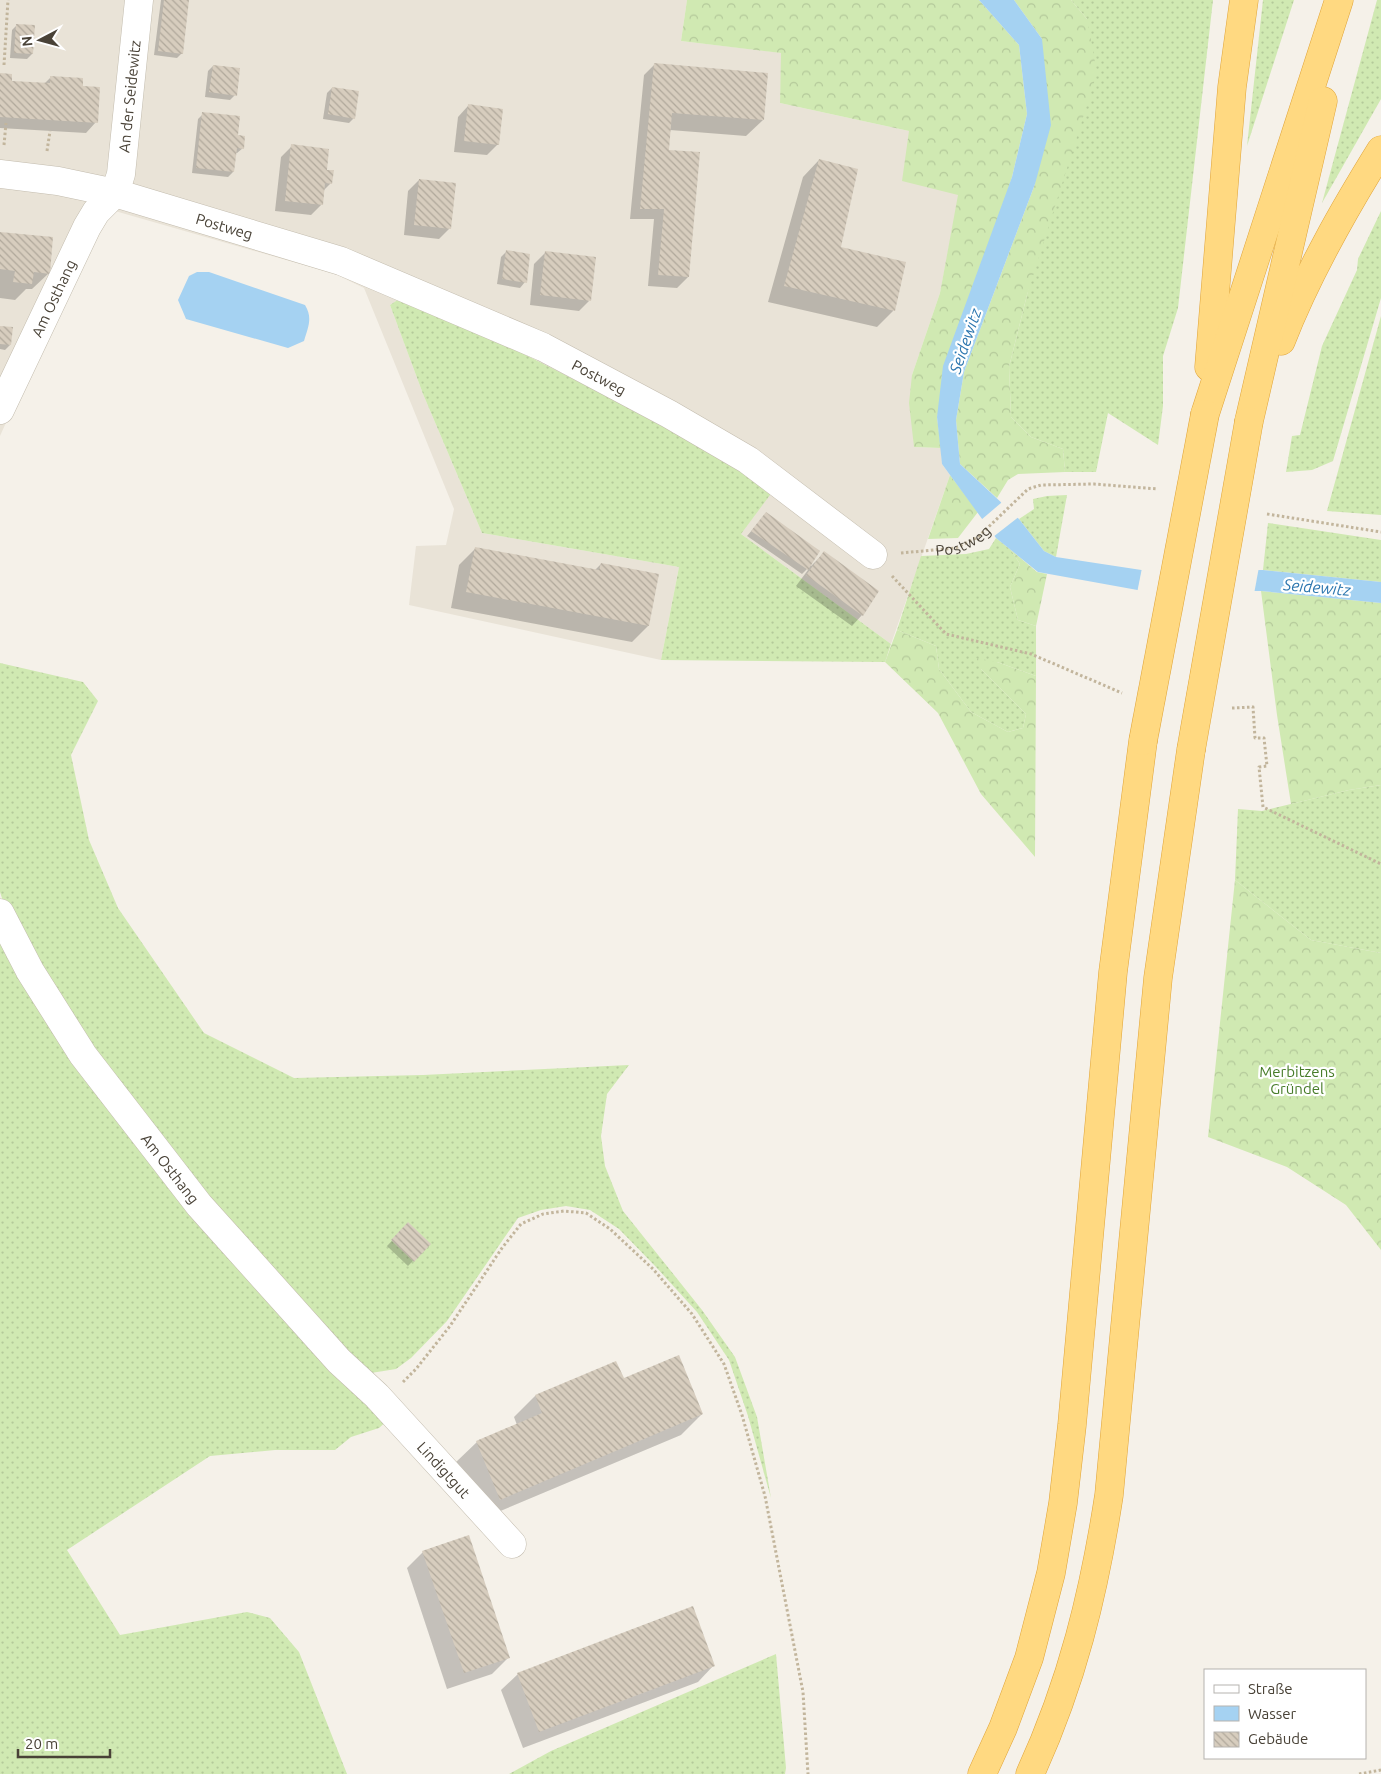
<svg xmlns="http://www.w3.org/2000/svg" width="1381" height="1774" font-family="Ubuntu,sans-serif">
	<defs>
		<pattern id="grass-dots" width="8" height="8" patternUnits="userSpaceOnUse" patternTransform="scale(1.25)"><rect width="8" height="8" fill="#d0e9b2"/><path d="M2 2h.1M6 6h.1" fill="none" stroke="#b4c99a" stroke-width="1.8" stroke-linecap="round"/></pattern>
		<pattern id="forest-crowns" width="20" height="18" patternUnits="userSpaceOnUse" patternTransform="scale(1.25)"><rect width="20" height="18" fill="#d0e9b2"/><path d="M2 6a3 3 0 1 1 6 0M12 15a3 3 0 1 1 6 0" fill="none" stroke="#b4c99a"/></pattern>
		<pattern id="building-back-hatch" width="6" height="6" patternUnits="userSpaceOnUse" patternTransform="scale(1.25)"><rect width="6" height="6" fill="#d7cdbe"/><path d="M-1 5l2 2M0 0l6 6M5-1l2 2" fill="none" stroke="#b0a89b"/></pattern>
	</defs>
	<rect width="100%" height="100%" fill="#f5f1e9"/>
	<path fill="#e9e3d7" d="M0 0H687L681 41 782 53 780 103 909 131 959 195 940 293 912 375 914 447 941 448 942 464 950 475 891 644 741 534 666 426 508 346 399 299 390 305 423 394 482 533 679 567 661 660 409 605 416 546 446 545 454 509 364 288 335 274 115 211 97 229 40 347 0 436Z"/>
	<g fill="url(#grass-dots)">
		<path d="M1071 0H1213L1178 308 1163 356V406L1158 445 1108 413 1096 472H1065L1063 449 1031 437 1011 417 1009 367 1027 295 1087 19Z"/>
		<path d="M1263 0H1294L1247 146Z"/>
		<path d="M1377 0H1381V99L1322 203Z"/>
		<path d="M1381 211V298L1333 461 1312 470 1286 472 1292 436 1300 435 1322 346 1357 270 1358 259Z"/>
		<path d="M399 299 508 346 666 426 746 472 773 491 741 534 891 644 885 662 661 660 679 567 482 533 423 394 390 305Z"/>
		<path d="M1381 316V515L1327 511Z"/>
		<path d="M1067 495 1056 557 1044 551 1019 519 1034 509 1033 499 1047 496Z"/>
		<path d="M1268 523 1381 540V582L1263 570Z"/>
		<path d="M996 538 1011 550 1020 564 1010 587 1018 620 1036 626V676L997 662 981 669 1026 714 1023 728 1008 732 971 712 939 669 936 646 897 630 921 556 966 554 989 549Z"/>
		<path d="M0 663 83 682 98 701 71 755 89 840 118 908 204 1033 294 1078 423 1075 629 1065 607 1094 601 1136 605 1166 623 1211 702 1310 735 1357 757 1417 771 1498 748 1416 729 1360 697 1312 656 1267 619 1229 590 1210 566 1206 541 1210 518 1218 447 1321 411 1358 396 1369 371 1373 341 1353 207 1203 91 1053 5 907 0 892Z"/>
		<path d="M1381 785V953L1311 940 1235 880 1238 809 1262 811 1349 790Z"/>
		<path d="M0 927 26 975 388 1420 379 1428 351 1437 335 1450H275L210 1456 67 1550 120 1635 247 1612 270 1618 299 1652 347 1774H0Z"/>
		<path d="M776 1654 786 1768 785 1774H509L551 1751Z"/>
	</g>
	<g fill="url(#forest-crowns)">
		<path d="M687 0H979L1019 45 1027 114 1012 177 937 417 941 448 914 447 909 403 912 375 940 293 958 195 902 181 909 131 780 103 781 53 681 41Z"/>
		<path d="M1014 0H1071L1087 19 1097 73 1027 295 1009 367 1011 417 1031 437 1063 449 1065 472 1018 474 1008 480 997 498 960 464 956 420 964 372 1035 184 1042 39Z"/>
		<path d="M950 475 978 512 958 538 928 539Z"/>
		<path d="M1011 550 1037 572 1047 574 1036 626 1018 620 1010 587 1020 564Z"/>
		<path d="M1261 591 1381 603V785L1349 790 1291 804 1277 715Z"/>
		<path d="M897 630 936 646 939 669 971 712 1008 732 1023 728 1026 714 981 669 976 658 997 662 1036 676 1035 857 981 794 938 713 885 662Z"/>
		<path d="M1235 880 1311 940 1381 953V1250L1346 1205 1287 1167 1208 1137Z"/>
	</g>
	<g fill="#a5d2f2">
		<path d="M979 0H1014L1042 39 1051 125 1035 184 964 372 956 420 960 464 1019 519 1044 551 1056 557 1148 571 1263 570 1381 582V603L1261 591H1143L1038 572 996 538 950 475 942 464 937 417 943 366 1012 177 1027 114 1019 45Z"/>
		<path d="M197 272H209L305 305C313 318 308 327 304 341L288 348 186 319 178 300 189 276Z"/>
	</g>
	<g fill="#f5f1e9">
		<path d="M1003 499 1020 516 993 537 981 520 1001 503Z"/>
		<path d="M1259 567 1254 594 1137 593 1142 568Z"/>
	</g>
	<g fill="#0003">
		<path d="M161 0H188L182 53 177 58 154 55Z"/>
		<path d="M17 25 32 54 27 59 10 58 12 30Z"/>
		<path d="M655 64 763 120 746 136 670 130 668 151 688 277 677 288 648 286 654 219H630L644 75Z"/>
		<path d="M213 66 235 95 230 100 205 97 208 71Z"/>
		<path d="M0 74 11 82 44 84 51 77 82 87 96 122 86 133 0 128Z"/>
		<path d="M332 88 354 118 349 123 323 119 327 93Z"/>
		<path d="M468 106 498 144 487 155 454 152 458 117Z"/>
		<path d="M203 114 237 136 243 148 237 153H235L233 172 228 177 192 173 198 119Z"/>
		<path d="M292 146 325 171 331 183 323 191 322 204 311 215 275 211 281 157Z"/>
		<path d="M819 160 839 248 905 263 893 311 877 327 768 302 803 177Z"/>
		<path d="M419 180 450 228 439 239 404 235 408 191Z"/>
		<path d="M0 233 49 273 32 289H26L15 300 0 298Z"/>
		<path d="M506 252 525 282 520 288 497 284 501 257Z"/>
		<path d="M545 253 589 301 579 311 530 305 534 264Z"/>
		<path d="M0 327 10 345 5 350 0 349Z"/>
		<path d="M766 514 811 566 824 553 862 615 852 626 796 586 808 570 807 569 802 574 747 536Z"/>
		<path d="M475 549 594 571 601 564 648 626 632 642 451 608 459 565Z"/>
		<path d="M408 1224 429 1244 408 1266 387 1246Z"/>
		<path d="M623 1380 702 1414 681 1435 479 1520 455 1463 477 1442 517 1425 514 1417 535 1396Z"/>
		<path d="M423 1552 509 1657 492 1674 447 1689 407 1568Z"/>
		<path d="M714 1665 698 1682 523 1748 501 1690 518 1674Z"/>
	</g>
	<g fill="url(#building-back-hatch)">
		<path d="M164 0H189L183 54 158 51Z"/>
		<path d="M16 24 35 25 33 54 14 53Z"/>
		<path d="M654 63 768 73 764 120 672 113 669 150 700 152 689 277 658 275 664 209H640Z"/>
		<path d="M213 65 240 68 237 96 209 92Z"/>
		<path d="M0 73 12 74V81L50 83V76L83 78V86L100 87 98 123 0 117Z"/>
		<path d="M332 87 359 91 355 119 328 114Z"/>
		<path d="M468 104 503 109 499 145 464 141Z"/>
		<path d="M202 112 240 116 238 135 245 136 244 149 237 148 234 172 196 168Z"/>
		<path d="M291 144 329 149 327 170H334L332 184 325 183 323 205 285 201Z"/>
		<path d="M819 159 858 169 841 247 906 262 895 311 784 286Z"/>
		<path d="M419 179 456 183 451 229 414 225Z"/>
		<path d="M0 232 53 237 50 274 34 272 32 284 13 282 15 271 0 269Z"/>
		<path d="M506 250 530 254 527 283 502 279Z"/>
		<path d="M545 251 596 257 591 301 540 295Z"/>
		<path d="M0 326 13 327 11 345 0 344Z"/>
		<path d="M766 512 820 551 808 570 751 531Z"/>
		<path d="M475 547 599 570 601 563 659 574 649 626 466 592Z"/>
		<path d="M824 551 879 591 863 616 806 575Z"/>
		<path d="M408 1222 431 1244 414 1262 391 1240Z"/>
		<path d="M679 1355 703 1414 500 1500 476 1441 542 1413 535 1395 616 1361 624 1378Z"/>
		<path d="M469 1535 510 1658 464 1673 422 1551Z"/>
		<path d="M693 1606 715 1666 539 1732 517 1673Z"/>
	</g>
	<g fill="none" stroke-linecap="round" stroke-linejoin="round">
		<g stroke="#c3bcae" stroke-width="29">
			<g id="minor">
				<path id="s2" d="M0 174 58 181 115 193 341 261 543 347 669 414 748 460 873 555"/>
				<path id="s3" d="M0 410 87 227 96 212 115 193 121 174 139 0"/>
				<path id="s4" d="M0 913 30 971 83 1055 199 1205 339 1361 377 1396 512 1544"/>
			</g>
		</g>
		<g stroke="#e0a438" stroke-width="29">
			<g id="trunk">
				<path d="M1281 341C1307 274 1343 211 1381 150"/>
				<path d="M1209 367 1232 87 1244 0"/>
				<path d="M1205 414 1339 0"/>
				<path d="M1249 421 1323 101"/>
				<path d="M982 1774 1003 1728 1029 1658 1051 1573 1063 1503 1072 1425 1113 972 1143 741"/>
				<path d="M1030 1774C1072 1683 1094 1593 1109 1495L1158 978 1191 750"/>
			</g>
		</g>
		<g stroke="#c2b59c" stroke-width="3" stroke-dasharray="2.5 2.5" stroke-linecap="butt">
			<path d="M4 65 8 0"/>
			<path d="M4 145 6 123"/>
			<path d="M47 151 50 131"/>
			<path d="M1267 514 1381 532"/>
			<path id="s1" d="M901 553 956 548 978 537 1028 489 1041 485 1094 484 1158 489"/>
			<path d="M892 576 946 634 1031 654 1122 693"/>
			<path d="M1232 708 1253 707 1255 738H1264L1267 766 1259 767 1263 807 1381 864"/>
			<path d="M403 1382 416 1369 450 1326 502 1248 521 1224 543 1214 564 1211 586 1213 610 1229 653 1269 692 1314 724 1364 742 1415 765 1496 803 1692 808 1774"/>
			<path d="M1359 1774 1381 1770"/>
		</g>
		<use href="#minor" stroke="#fff" stroke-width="28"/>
		<use href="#trunk" stroke="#ffd981" stroke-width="28"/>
		<g stroke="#e0a438" stroke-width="29" stroke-linecap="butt">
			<g id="trunk-bridge">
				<path d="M1143 741 1205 414"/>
				<path d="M1191 750 1249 421"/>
			</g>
		</g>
		<use href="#trunk-bridge" stroke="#ffd981" stroke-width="28"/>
	</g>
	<g text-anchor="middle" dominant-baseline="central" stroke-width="4.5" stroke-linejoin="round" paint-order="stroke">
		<g font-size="15" fill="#494237" stroke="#fff">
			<text stroke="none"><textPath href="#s3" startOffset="345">An der Seidewitz</textPath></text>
			<text stroke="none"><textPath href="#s2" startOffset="231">Postweg</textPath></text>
			<text stroke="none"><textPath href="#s3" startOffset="124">Am Osthang</textPath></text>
			<text stroke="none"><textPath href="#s2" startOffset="636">Postweg</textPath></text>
			<text stroke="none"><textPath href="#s1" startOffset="64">Postweg</textPath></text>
			<text stroke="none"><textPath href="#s4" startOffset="308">Am Osthang</textPath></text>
			<text stroke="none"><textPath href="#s4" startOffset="715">Lindigtgut</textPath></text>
		</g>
		<g font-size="15" fill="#477c29" stroke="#fff">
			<text x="1297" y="1071">Merbitzens<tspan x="1297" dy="17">Gründel</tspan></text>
		</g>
		<g font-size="16" font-style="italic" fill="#2d77af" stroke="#fff">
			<text transform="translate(965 341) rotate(-71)">Seidewitz</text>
			<text transform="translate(1317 587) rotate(5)">Seidewitz</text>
		</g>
	</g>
	<rect x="1204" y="1669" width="162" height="90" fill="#ffffff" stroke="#b6b3af"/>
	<rect x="1214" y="1685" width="25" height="8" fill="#ffffff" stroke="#b6b3af"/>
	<text x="1248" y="1694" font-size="15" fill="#494237">Straße</text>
	<rect x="1214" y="1706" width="25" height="15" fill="#a5d2f2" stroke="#b6b3af"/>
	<text x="1248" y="1719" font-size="15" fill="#494237">Wasser</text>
	<rect x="1214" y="1732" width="25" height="15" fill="url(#building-back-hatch)" stroke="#b6b3af"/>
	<text x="1248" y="1744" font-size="15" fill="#494237">Gebäude</text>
	<g transform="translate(40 40) rotate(264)" stroke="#ffffff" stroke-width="4" paint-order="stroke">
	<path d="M0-4L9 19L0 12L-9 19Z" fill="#494237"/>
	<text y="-8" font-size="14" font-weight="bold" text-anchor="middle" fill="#494237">N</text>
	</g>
	<path d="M18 1749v8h92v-8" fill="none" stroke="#494237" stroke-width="2.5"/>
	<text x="25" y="1749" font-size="15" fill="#494237" stroke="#ffffff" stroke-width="4" paint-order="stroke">20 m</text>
</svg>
